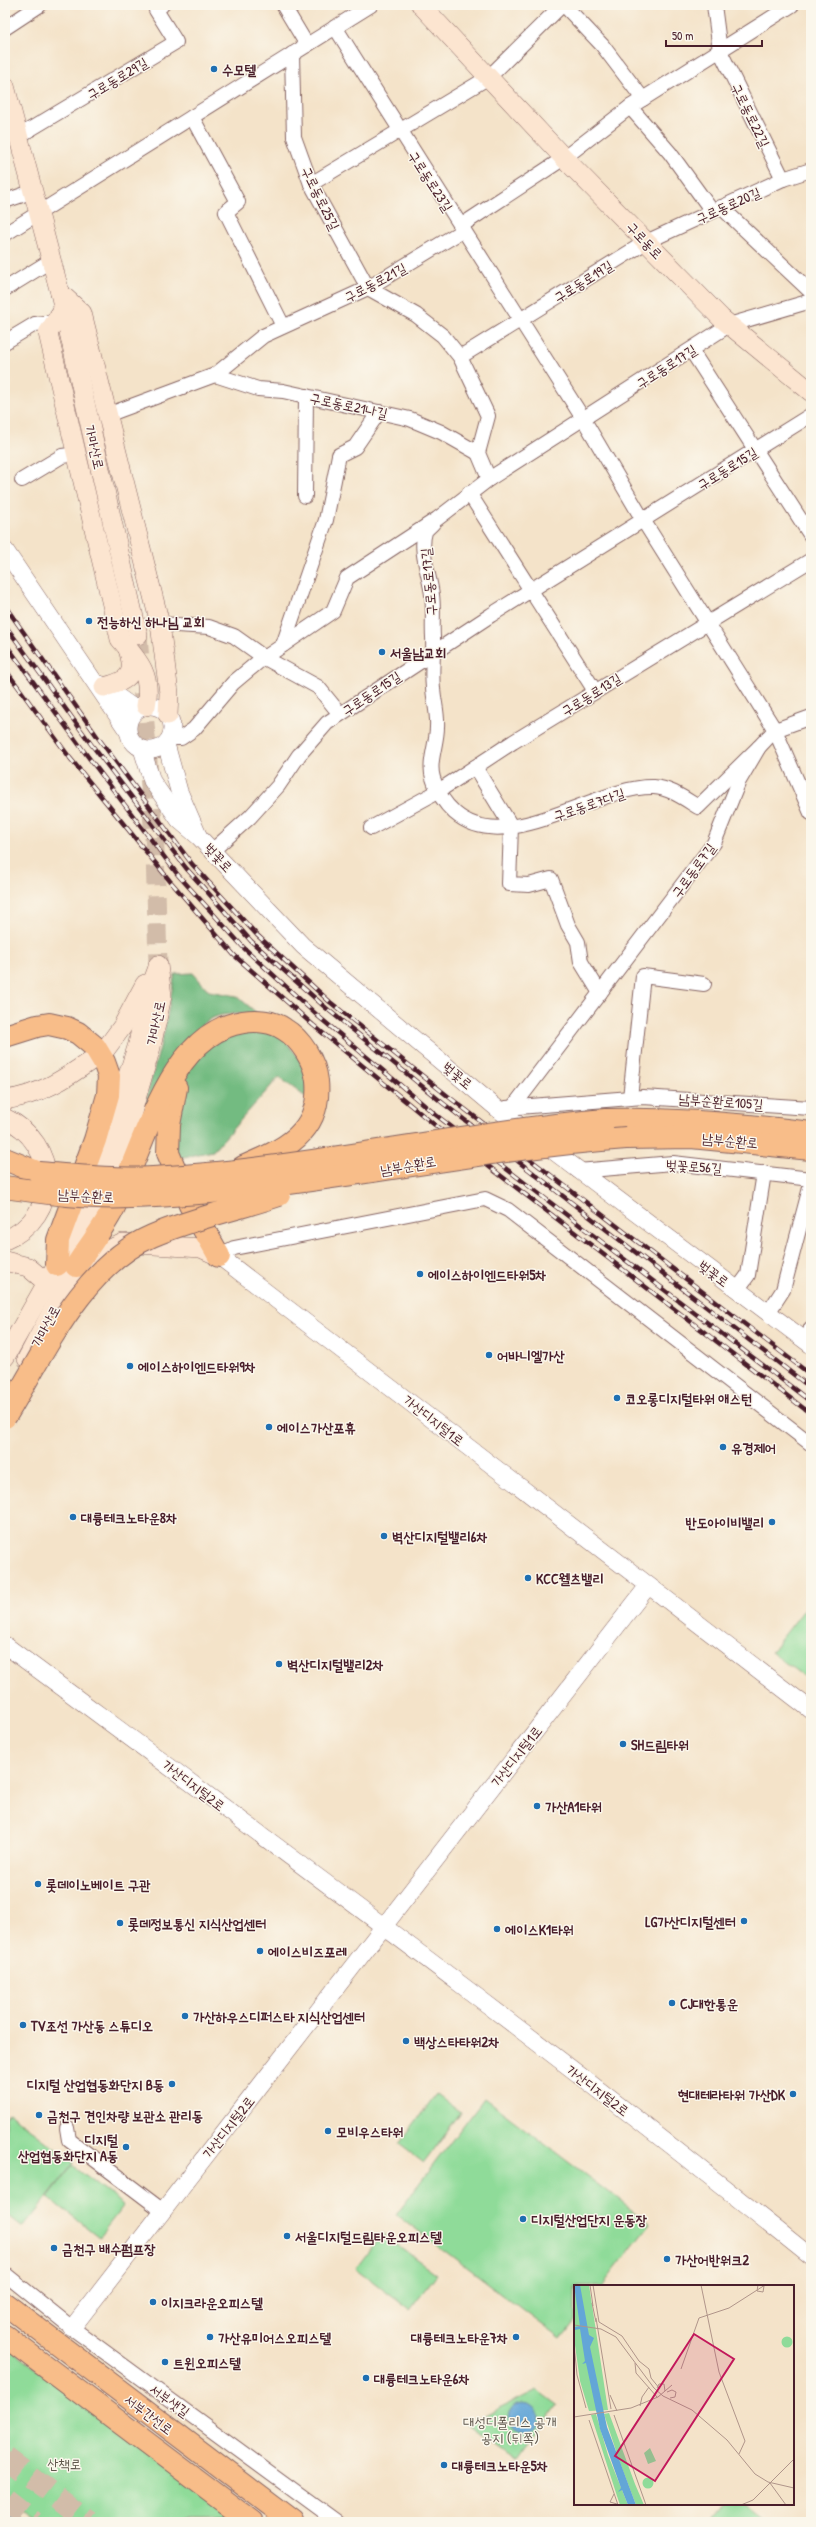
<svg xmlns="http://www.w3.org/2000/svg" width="816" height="2527" font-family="'Patrick Hand','Poor Story',sans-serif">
	<rect width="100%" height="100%" fill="#fbf7ec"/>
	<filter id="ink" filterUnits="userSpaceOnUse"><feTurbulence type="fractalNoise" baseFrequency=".025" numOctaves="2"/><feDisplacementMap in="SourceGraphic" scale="8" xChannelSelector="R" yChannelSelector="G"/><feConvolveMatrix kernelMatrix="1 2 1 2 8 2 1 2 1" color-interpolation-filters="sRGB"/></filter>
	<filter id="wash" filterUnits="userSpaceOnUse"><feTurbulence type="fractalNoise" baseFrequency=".012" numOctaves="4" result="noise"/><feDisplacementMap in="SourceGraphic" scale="16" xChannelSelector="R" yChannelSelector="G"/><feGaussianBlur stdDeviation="0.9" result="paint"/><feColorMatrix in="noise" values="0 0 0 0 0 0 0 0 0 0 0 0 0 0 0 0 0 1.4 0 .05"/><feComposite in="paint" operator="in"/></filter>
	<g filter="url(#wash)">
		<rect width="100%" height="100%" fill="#f4e3c9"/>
		<g fill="#8fdb99" stroke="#6c7d62">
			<path d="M811 1601V1682L771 1652Z"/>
			<path d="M436 2094 461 2113 424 2163 399 2144Z"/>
			<path d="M484 2098 650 2224 602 2286H575V2321L561 2339 396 2214Z"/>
			<path d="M9 2113 74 2163 23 2227 5 2213V2119Z"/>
			<path d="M73 2165 124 2205 99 2237 48 2197Z"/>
			<path d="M382 2234 437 2274 410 2309 356 2268Z"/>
			<path d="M5 2345 239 2522H41L5 2495Z"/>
			<path d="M537 2390 557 2405 516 2461 467 2425Z"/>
			<path d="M725 2504H743L767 2522H711Z"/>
		</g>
		<g fill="#73bb81" stroke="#5e6d56">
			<path d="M193 973 209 991 237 996 258 1014C247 1014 233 1013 222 1015 180 1023 150 1108 134 1143L164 1032 175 974Z"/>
			<path d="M252 1027 282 1037 305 1065 308 1099 279 1077 213 1151 174 1159 182 1087 187 1072 205 1045Z"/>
		</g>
		<g fill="#63a6d7" stroke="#566281">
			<circle cx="524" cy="2418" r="15"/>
			<path d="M5 2505 28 2522H5Z"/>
		</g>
	</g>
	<g filter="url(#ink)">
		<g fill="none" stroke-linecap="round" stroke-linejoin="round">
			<path stroke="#d2bca9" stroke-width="19" stroke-dasharray="19 10" stroke-linecap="butt" d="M138 635 155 850 158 965"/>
			<g stroke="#d2bca9" stroke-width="22" stroke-dasharray="22 11" stroke-linecap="butt">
				<path d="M5 2457 89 2522"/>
				<path d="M5 2499 34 2522"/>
			</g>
			<g stroke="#866462" stroke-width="16">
				<g id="minor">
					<path d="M283 5 307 45"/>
					<path d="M564 5 602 45 643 99"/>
					<path d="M714 5 720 51 783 179"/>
					<path d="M335 27 584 420 643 520 775 730 811 813"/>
					<path d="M5 28 40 5"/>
					<path d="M292 54 294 137 311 184 368 288 416 315 443 336 460 357 488 416 478 453 489 479"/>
					<path d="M630 107 670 153 712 211"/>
					<path d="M192 117 238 202 226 212 283 326"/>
					<path d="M19 136 176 42 156 10 162 5"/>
					<path d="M311 184 489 77 562 5"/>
					<path d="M5 201 34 191"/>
					<path d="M721 207 811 292"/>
					<path d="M5 234 371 5"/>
					<path d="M5 289 52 260"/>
					<path d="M5 342 35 324 55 322"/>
					<path d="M691 350 811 536"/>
					<path d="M460 357 646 242 783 179 811 170"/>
					<path d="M215 375 258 389 283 391 410 419 441 432 478 453"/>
					<path d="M107 415 215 375 263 336 368 288 462 231 465 223 564 158 630 107 792 5"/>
					<path d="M22 480 62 456 77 454"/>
					<path d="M469 493 595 691"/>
					<path d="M305 496 306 396"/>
					<path d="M433 523C431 526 426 529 425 532 419 551 430 576 432 595 434 609 432 623 433 637 434 654 431 671 433 688 434 702 438 714 437 727 437 744 428 762 433 778 437 793 444 803 455 813 507 858 596 785 654 787 670 788 685 799 698 807L759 747"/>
					<path d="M160 624 209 627 234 636 265 658 318 687 340 714"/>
					<path d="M283 645 326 520 339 455 355 447 379 412"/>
					<path d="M170 738H181L194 729 233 683 257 663 333 611 347 578 437 519 489 479 729 325 811 301"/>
					<path d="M475 767 511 826 509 884 529 885 551 879 568 925 578 942 581 962 600 993"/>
					<path d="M371 828 437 792 513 742 811 560"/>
					<path d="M212 851 250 817 278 786 299 755 327 723 491 615 811 415"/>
					<path d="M630 1098 643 976 704 984"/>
					<path d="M513 1107 714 843 739 781 759 747 775 730 811 717"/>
					<path d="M506 1108 643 1097 811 1108"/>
					<path d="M578 1171 673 1163 811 1179"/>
					<path d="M219 1256 234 1248 485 1199 508 1210 811 1444"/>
					<path d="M737 1290 748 1275 764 1173"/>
					<path d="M768 1313 783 1290 811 1184"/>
					<path d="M807 1342 811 1328"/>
					<path d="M67 2128 69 2140 163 2211"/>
					<path d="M5 2274 72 2328 337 2522"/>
				</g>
			</g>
			<g stroke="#866462" stroke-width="18">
				<g id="tertiary">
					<path d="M5 550 127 730"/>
					<path d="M100 684 131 706 141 707"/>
					<circle cx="150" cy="728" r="22"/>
					<path d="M166 744 179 791 198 835"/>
					<path d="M142 749 152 781 179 820 199 837 303 946 499 1110 811 1345"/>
					<path d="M219 1256 811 1710"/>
					<path d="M5 1645C276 1846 548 2045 811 2257"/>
					<path d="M72 2328 648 1586"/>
				</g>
			</g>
			<g stroke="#866462" stroke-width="20">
				<g id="secondary">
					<path d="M421 5 564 158 721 318 811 392"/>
					<path d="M5 86 60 293 138 635"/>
					<path d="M60 293 82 313 160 624 169 693 168 715"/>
					<path d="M64 308 48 333 120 639C139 661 152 675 146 706"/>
					<path d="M104 687C130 680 136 675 128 649"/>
					<path d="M105 1050 122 1027 145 984"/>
					<path d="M5 1100C40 1095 65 1079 93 1059"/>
					<path d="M5 1118C59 1143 62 1216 5 1240"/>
					<path d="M5 1261 28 1267 47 1283"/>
					<path d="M77 1270 85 1261 123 1243 201 1248 219 1256"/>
					<path d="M5 1357 57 1265 80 1216 108 1138 138 1044 147 997 157 970"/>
					<path d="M27 1359 76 1266 100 1210 121 1150 151 1047 162 996 158 965"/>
				</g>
			</g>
			<g stroke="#866462" stroke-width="24">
				<g id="primary">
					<path d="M5 1036 37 1026 49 1024 67 1028 78 1033 95 1047 104 1062 109 1076 108 1095 95 1140 58 1240 57 1265"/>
					<path d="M176 1088 169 1125 168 1153 190 1205 219 1256"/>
					<path d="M605 1120C675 1118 742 1124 811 1133"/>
					<path d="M626 1138 691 1137 811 1149"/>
					<path d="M5 1159 39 1173"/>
					<path d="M76 1266C87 1249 101 1231 111 1213 143 1154 166 1033 243 1022 256 1020 273 1021 284 1029 301 1039 315 1062 317 1081 322 1133 283 1150 243 1167"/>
					<path d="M5 2304 293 2522"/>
					<path d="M5 2336 252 2522"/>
				</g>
			</g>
			<use href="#minor" stroke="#fff" stroke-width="14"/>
			<use href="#tertiary" stroke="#fff" stroke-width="17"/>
			<use href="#secondary" stroke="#fce5d0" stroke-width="19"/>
			<use href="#primary" stroke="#f8bd89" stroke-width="22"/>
			<g stroke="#4a1f2b" stroke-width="4.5">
				<g id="rail">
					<path d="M5 606 99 739 192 864 257 935 330 1002 449 1097 811 1375"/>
					<path d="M5 625 91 744 186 868 251 941 326 1008 444 1104 811 1388"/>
					<path d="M5 643 83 750 178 875 244 948 319 1017 436 1115 811 1402"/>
					<path d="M5 669 70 758 170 881 234 955 313 1025 431 1122 811 1414"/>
				</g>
			</g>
			<use href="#rail" stroke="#fbf7ec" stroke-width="3" stroke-dasharray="9" stroke-linecap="butt"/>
			<g stroke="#866462" stroke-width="24" stroke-linecap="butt">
				<g id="primary-bridge">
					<path d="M39 1173C77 1176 115 1180 153 1178 305 1170 454 1133 605 1120"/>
					<path d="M5 1187C46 1193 89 1199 130 1197 297 1192 460 1150 626 1138"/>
					<path d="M5 1417C43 1355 82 1266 152 1236 193 1218 238 1209 279 1195"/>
				</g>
			</g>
			<use href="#primary-bridge" stroke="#f8bd89" stroke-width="22"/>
		</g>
	</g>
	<g fill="#1f6fb2" stroke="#fbf7ec" stroke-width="1.5">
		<circle cx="214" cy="69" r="4"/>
		<circle cx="89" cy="621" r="4"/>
		<circle cx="382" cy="652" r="4"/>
		<circle cx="420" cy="1274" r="4"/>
		<circle cx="489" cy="1355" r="4"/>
		<circle cx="130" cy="1366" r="4"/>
		<circle cx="617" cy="1398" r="4"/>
		<circle cx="269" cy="1427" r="4"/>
		<circle cx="723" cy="1447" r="4"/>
		<circle cx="73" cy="1517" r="4"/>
		<circle cx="772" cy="1522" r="4"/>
		<circle cx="384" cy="1536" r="4"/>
		<circle cx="528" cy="1578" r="4"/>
		<circle cx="279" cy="1664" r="4"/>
		<circle cx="623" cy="1744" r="4"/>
		<circle cx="537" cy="1806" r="4"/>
		<circle cx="38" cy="1884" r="4"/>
		<circle cx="744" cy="1921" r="4"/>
		<circle cx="120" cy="1923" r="4"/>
		<circle cx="497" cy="1929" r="4"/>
		<circle cx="260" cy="1951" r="4"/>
		<circle cx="672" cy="2003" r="4"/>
		<circle cx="185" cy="2016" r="4"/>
		<circle cx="23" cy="2025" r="4"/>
		<circle cx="406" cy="2041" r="4"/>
		<circle cx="172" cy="2084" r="4"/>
		<circle cx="793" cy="2094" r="4"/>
		<circle cx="39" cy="2115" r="4"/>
		<circle cx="328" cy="2131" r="4"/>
		<circle cx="126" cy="2147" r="4"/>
		<circle cx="523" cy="2219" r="4"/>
		<circle cx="287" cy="2236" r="4"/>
		<circle cx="54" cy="2248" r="4"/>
		<circle cx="667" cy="2259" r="4"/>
		<circle cx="153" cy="2302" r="4"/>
		<circle cx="210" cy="2337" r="4"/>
		<circle cx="516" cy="2337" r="4"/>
		<circle cx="165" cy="2362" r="4"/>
		<circle cx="366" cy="2378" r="4"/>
		<circle cx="444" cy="2465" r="4"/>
	</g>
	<g text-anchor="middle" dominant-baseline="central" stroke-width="3" stroke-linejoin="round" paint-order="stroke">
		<g font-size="14" font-weight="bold" fill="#4a1f2b" stroke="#fbf7ec" text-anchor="start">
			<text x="222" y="69">수모텔</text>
			<text x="97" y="621">전능하신 하나님 교회</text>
			<text x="390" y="652">서울남교회</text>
			<text x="428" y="1274">에이스하이엔드타워5차</text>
			<text x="497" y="1355">어바니엘가산</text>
			<text x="138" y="1366">에이스하이엔드타워9차</text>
			<text x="625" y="1398">코오롱디지털타워 애스턴</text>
			<text x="277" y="1427">에이스가산포휴</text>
			<text x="731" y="1447">유경제어</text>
			<text x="81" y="1517">대륭테크노타운8차</text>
			<text x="764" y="1522" text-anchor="end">반도아이비밸리</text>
			<text x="392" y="1536">벽산디지털밸리6차</text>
			<text x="536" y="1578">KCC웰츠밸리</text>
			<text x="287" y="1664">벽산디지털밸리2차</text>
			<text x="631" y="1744">SH드림타워</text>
			<text x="545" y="1806">가산A1타워</text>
			<text x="46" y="1884">롯데이노베이트 구관</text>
			<text x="736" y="1921" text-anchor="end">LG가산디지털센터</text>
			<text x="128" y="1923">롯데정보통신 지식산업센터</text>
			<text x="505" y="1929">에이스K1타워</text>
			<text x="268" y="1951">에이스비즈포레</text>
			<text x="680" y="2003">CJ대한통운</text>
			<text x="193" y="2016">가산하우스디퍼스타 지식산업센터</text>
			<text x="31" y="2025">TV조선 가산동 스튜디오</text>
			<text x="414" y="2041">백상스타타워2차</text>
			<text x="164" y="2084" text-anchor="end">디지털 산업협동화단지 B동</text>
			<text x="785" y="2094" text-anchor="end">현대테라타워 가산DK</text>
			<text x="47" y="2115">금천구 견인차량 보관소 관리동</text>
			<text x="336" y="2131">모비우스타워</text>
			<text x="118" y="2139" text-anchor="end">디지털<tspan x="118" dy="16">산업협동화단지 A동</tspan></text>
			<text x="531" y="2219">디지털산업단지 운동장</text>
			<text x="295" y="2236">서울디지털드림타운오피스텔</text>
			<text x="62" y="2248">금천구 배수펌프장</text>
			<text x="675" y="2259">가산어반워크2</text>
			<text x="161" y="2302">이지크라운오피스텔</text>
			<text x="218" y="2337">가산유미어스오피스텔</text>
			<text x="508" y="2337" text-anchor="end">대륭테크노타운7차</text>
			<text x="173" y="2362">트윈오피스텔</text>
			<text x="374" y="2378">대륭테크노타운6차</text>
			<text x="452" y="2465">대륭테크노타운5차</text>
		</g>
		<g font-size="14" fill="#4a1f2b" stroke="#fbf7ec">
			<text transform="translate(117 78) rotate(-31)">구로동로29길</text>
			<text transform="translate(751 115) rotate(64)">구로동로22길</text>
			<text transform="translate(431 181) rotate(57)">구로동로23길</text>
			<text transform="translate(321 198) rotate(64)">구로동로25길</text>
			<text transform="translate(728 205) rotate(-24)">구로동로20길</text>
			<text transform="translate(645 240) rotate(46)">구로동로</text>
			<text transform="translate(583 281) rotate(-32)">구로동로19길</text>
			<text transform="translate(375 282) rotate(-28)">구로동로21길</text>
			<text transform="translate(666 366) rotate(-33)">구로동로17길</text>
			<text transform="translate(349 405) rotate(12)">구로동로21나길</text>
			<text transform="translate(95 447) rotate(77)">가마산로</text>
			<text transform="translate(727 468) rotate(-32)">구로동로15길</text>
			<text transform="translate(428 582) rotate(-95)">구로동로17길</text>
			<text transform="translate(371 693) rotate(-34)">구로동로15길</text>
			<text transform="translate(591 694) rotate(-32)">구로동로13길</text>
			<text transform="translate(589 804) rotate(-19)">구로동로7다길</text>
			<text transform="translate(219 857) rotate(47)">벚꽃로</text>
			<text transform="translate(693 870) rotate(-54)">구로동로7길</text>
			<text transform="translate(155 1023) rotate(-78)">가마산로</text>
			<text transform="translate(458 1075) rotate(40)">벚꽃로</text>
			<text transform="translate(721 1101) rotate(4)">남부순환로105길</text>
			<text transform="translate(730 1140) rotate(5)">남부순환로</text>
			<text transform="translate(408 1165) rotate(-10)">남부순환로</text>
			<text transform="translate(694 1166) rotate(4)">벚꽃로56길</text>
			<text transform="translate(86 1195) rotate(3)">남부순환로</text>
			<text transform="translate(714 1273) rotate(37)">벚꽃로</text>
			<text transform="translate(45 1326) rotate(-62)">가마산로</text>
			<text transform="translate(434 1420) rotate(38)">가산디지털1로</text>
			<text transform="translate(516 1756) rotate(-52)">가산디지털1로</text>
			<text transform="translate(194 1785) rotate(37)">가산디지털2로</text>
			<text transform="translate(598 2090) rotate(37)">가산디지털2로</text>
			<text transform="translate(228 2127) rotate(-52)">가산디지털2로</text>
			<text transform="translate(170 2400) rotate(36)">서부샛길</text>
			<text transform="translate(149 2414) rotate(37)">서부간선로</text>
		</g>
		<g font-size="14" fill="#5f574c" stroke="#fbf7ec">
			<text x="510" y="2421">대성디폴리스 공개<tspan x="510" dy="16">공지 (뒤쪽)</tspan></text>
			<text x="64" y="2463">산책로</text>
		</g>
	</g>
	<g transform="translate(574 2285)">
		<rect width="220" height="220" fill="#f4e3c9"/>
		<path d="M0 0H15L34 125 15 126 6 96 0 53ZM207.5 57a5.5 5.5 0 1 1 11 0a5.5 5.5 0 1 1-11 0ZM35 128 61 199 70 220H62L45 175 30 129ZM22 129 34 170 54 220H46L43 211 17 130ZM76 163 82 176 74 179 70 168ZM68.5 198a5.5 5.5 0 1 1 11 0a5.5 5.5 0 1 1-11 0Z" fill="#8fdb99"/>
		<path d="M0 0H6L15 50 20 53 16 62 33 142 62 220H54L48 205 44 207 47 203 26 144 12 78 8 79 11 76 6 44 1 45V42L6 41Z" fill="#63a6d7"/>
		<path fill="none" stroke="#b0958a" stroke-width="1" d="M16 0 19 21M19 0 25 37 48 51 65 76 75 84 77 93 86 104M127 0 145 87 171 156 165 169M184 0 183 6 189 7 190 1 186 0M18 18 22 37M22 33 37 124M0 40 27 44 42 52 80 103 89 111 118 125 153 155 181 189 194 197 220 203M0 59 3 90 12 123M61 78 62 88 83 112M107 84 125 33 155 23 191 0M83 103 85 99H90L91 106M93 107 98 105 102 107 101 112 96 113M36 110 43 126M66 121 68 112 75 102M40 130 72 220M0 132 57 123 84 112 98 100M15 135 44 220M196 198 212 220M40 209 36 217 43 219M167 220 179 215 220 174"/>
		<path fill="#c2185b" fill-opacity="0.15" stroke="#c2185b" stroke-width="2" d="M120 49 160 74 81 196 41 171Z"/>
		<rect width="220" height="220" fill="none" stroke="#4a1f2b" stroke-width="2"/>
	</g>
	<rect width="816" height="2527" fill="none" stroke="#fbf7ec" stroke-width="20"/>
	<path d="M666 40v6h96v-6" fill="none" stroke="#4a1f2b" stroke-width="2"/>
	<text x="672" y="40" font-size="12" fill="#4a1f2b" stroke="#fbf7ec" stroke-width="3" paint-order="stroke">50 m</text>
</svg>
